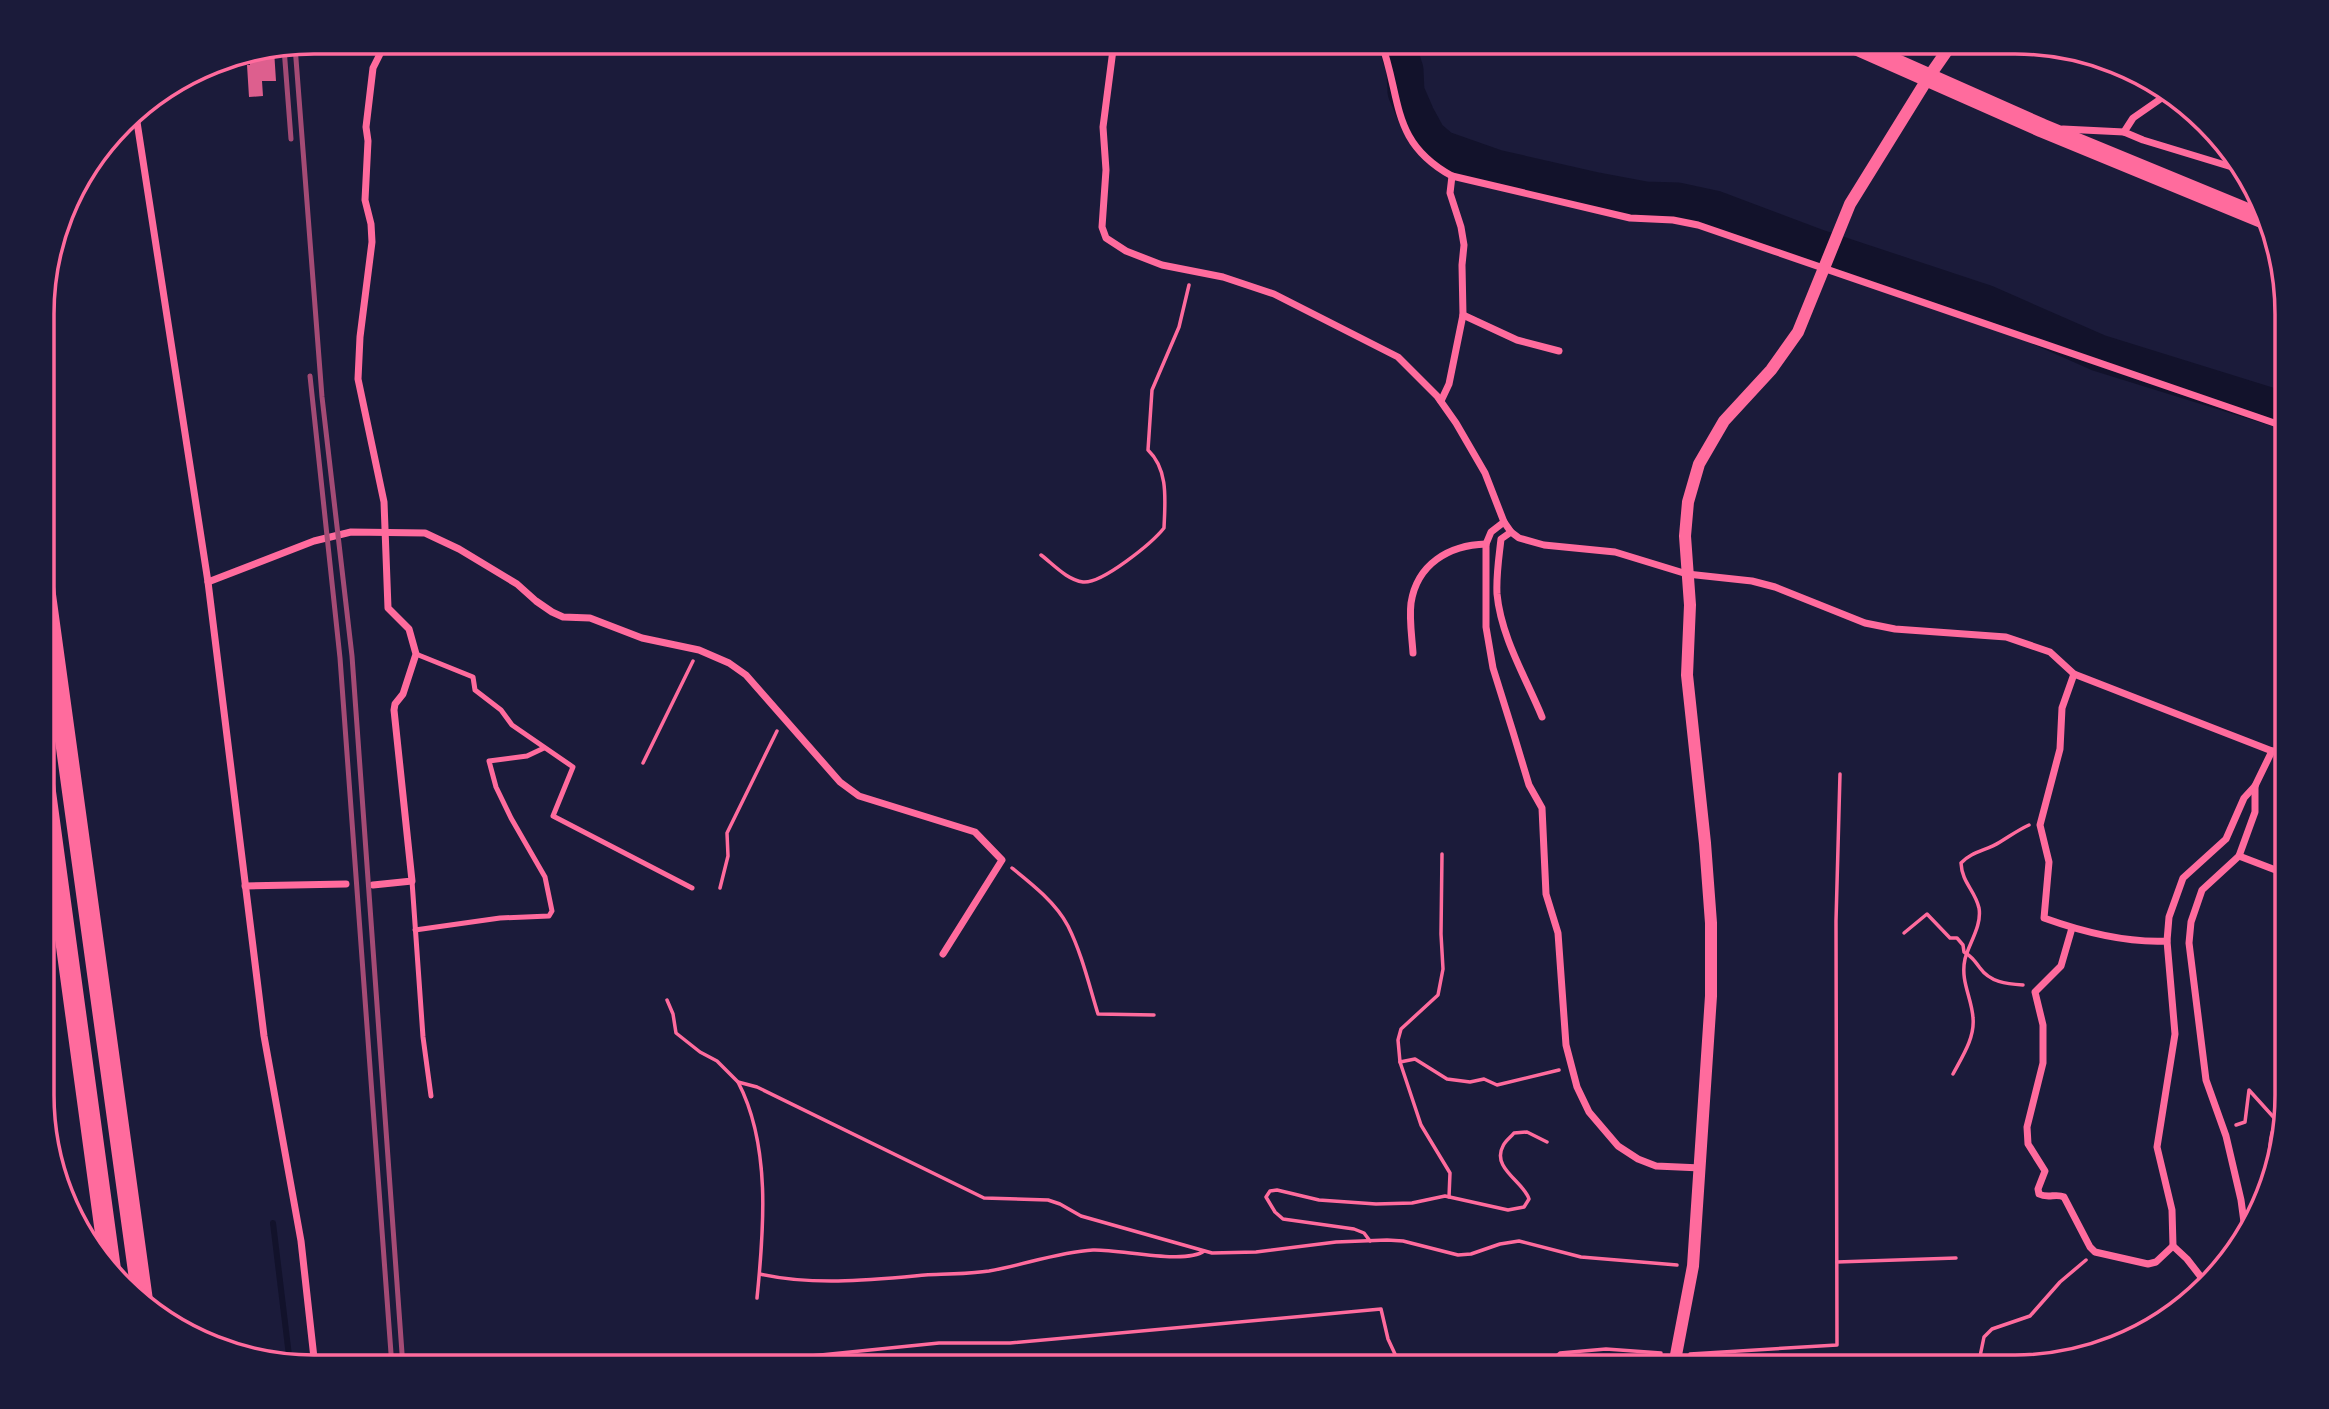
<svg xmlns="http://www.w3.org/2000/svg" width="2329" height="1409" font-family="'Fira Sans Condensed',sans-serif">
	<rect width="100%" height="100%" fill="#1b1b3a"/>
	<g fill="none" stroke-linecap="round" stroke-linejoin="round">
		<path stroke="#12122b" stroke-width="6" d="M273 1223 290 1364"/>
		<path stroke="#12122b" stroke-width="37" d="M1396 42 1405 70 1406 92 1416 115 1428 137 1442 149 1496 168 1597 191 1645 200 1678 201 1715 209 1816 247 1985 303 2099 353 2286 411"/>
	</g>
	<g fill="#dd5f8e">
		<path d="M300 45 301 51H289V47Z"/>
		<path d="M274 50 276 81H262L263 96 249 97 247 65H250L249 55Z"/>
	</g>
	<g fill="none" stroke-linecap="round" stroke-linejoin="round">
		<g stroke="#ff6b9d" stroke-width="3.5">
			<path d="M1041 555C1053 564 1067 580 1083 582 1102 584 1152 543 1164 528 1165 501 1169 470 1148 450L1152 390 1179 327 1189 285"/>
			<path d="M643 763 693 661"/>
			<path d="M1442 854 1441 934 1443 969 1438 995 1401 1029 1398 1040 1400 1062 1415 1059 1447 1079 1470 1082 1484 1079 1497 1085 1559 1070"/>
			<path d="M1012 868C1032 884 1056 903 1068 926 1082 954 1089 985 1098 1014L1154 1015"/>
			<path d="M720 888 728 856 727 833 777 731"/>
			<path d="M1904 933 1927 914 1950 938H1957L1963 945 1964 952C1972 957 1974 960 1980 968 1990 982 2006 984 2023 985"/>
			<path d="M667 1000 673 1014 676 1033 700 1052 717 1061 738 1082 757 1087 984 1198 1048 1200 1060 1204 1081 1216 1212 1253 1256 1252 1336 1242 1387 1240 1403 1241 1458 1255 1471 1254 1500 1244 1519 1241 1581 1257 1677 1265"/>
			<path d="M1400 1062 1421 1125 1450 1173 1449 1197"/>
			<path d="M1953 1074C1962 1057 1975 1038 1973 1018 1972 998 1960 981 1965 959 1969 943 1982 926 1979 908 1975 890 1962 883 1961 863 1972 851 1986 851 2000 842 2010 836 2018 830 2029 825"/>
			<path d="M738 1082C771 1145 764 1229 757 1298"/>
			<path d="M2236 1125 2245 1122 2249 1090 2277 1121"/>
			<path d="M2268 1174C2270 1155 2267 1122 2286 1112"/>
			<path d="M1370 1241 1364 1233 1354 1229 1283 1219 1275 1212 1266 1197 1270 1191 1277 1190 1319 1200 1376 1204 1412 1203 1445 1196 1508 1210 1524 1207 1529 1199C1524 1182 1491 1168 1503 1146 1505 1141 1511 1137 1514 1133L1527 1132 1547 1142"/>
			<path d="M1837 1262 1956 1258"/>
			<path d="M760 1274C814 1286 870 1280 925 1275 946 1274 968 1274 989 1271 1024 1265 1058 1252 1093 1250 1120 1249 1185 1265 1204 1251"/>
			<path d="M1690 1354 1837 1345 1836 921 1840 774"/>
			<path d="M791 1358 939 1343H1010L1381 1309 1388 1339 1401 1367"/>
			<path d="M1978 1366 1984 1337 1992 1329 2030 1316 2060 1282 2086 1260"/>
			<path d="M1544 1367 1560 1353 1606 1349 1661 1353"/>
		</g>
		<g stroke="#ff6b9d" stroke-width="5">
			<path d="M416 654 473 677 475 690 501 710 512 725 573 767 553 816 692 888"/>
			<path d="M412 881 423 1037 431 1096"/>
			<path d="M415 930 500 918 549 916 552 911 545 877 511 818 496 787 489 761 527 756 544 748"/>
		</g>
		<g stroke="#ff6b9d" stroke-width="7">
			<path d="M1114 42 1103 127 1106 170 1102 227 1106 238 1126 251 1162 265 1223 277 1274 294 1398 357 1437 396 1456 423 1485 473 1504 522 1511 532 1519 538 1544 545 1615 552 1687 574 1752 581 1775 587 1865 623 1895 629 2006 637 2050 652 2074 674 2272 751H2286"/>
			<path d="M1381 42C1402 99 1390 142 1452 176L1630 218 1673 220 1698 225 2286 427"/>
			<path d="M135 109 208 582 264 1036 301 1241 315 1367"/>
			<path d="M2063 129 2124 132 2143 140 2245 171"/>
			<path d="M2124 132 2133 118 2169 93"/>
			<path d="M1463 315 1517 340 1559 351"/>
			<path d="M1441 401 1449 384 1463 315 1462 265 1464 245 1461 227 1450 193 1452 176"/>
			<path d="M1504 522 1491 532 1486 544V627L1493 668 1513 732 1529 785 1542 808 1546 894 1558 933 1566 1045 1577 1087 1589 1112 1618 1146 1638 1159 1656 1166 1701 1168"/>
			<path d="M1511 532 1501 539C1499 557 1496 575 1497 594 1501 637 1526 678 1542 717"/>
			<path d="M208 582 314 541 351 532 425 533 459 549 517 584 536 601 552 612 563 617 590 618 642 638 699 650 729 663 746 675 840 782 859 796 975 832 1002 860 943 954"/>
			<path d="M1413 653C1412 637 1409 619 1411 603 1417 564 1449 545 1486 544"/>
			<path d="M2074 674 2062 708 2060 749 2040 825 2049 862 2044 918C2083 932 2126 943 2167 941L2169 917 2183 878 2226 839 2244 798 2255 786"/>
			<path d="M2239 856 2286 874"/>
			<path d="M373 885 412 881 394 710 395 704 403 694 416 654 409 629 388 608 384 502 358 379 360 337 372 242 371 224 365 200 368 141 366 127 373 68 381 52 390 42"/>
			<path d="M245 886 346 884"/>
			<path d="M2072 928 2061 966 2035 992 2043 1025V1063L2027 1127 2028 1144 2045 1171 2038 1189 2039 1194C2048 1199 2056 1193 2064 1197L2090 1247 2095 1252 2148 1264 2156 1262 2173 1246"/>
			<path d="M2167 941 2175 1034 2157 1147 2172 1210 2173 1246 2187 1259 2208 1286"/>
			<path d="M2246 1237 2241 1200 2226 1136 2206 1080 2189 943 2191 922 2202 890 2239 856 2255 812V786L2272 751"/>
		</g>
		<path stroke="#ff6b9d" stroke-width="12" d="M1677 1367 1676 1355 1693 1266 1711 996V923L1705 843 1687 675 1690 605 1685 536 1688 502 1699 464 1724 421 1771 370 1798 332 1850 204 1928 78 1953 42"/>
		<path stroke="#ff6b9d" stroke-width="19" d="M1848 42 2042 128 2263 219"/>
		<g stroke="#ff6b9d" stroke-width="21">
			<path d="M44 584 142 1297"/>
			<path d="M44 781 110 1266"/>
		</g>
		<g stroke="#a44b75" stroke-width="5">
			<path d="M295 46 322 397 352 656 403 1367"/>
			<path d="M284 48 291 139"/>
			<path d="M310 376 340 658 392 1367"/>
		</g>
	</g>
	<path d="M0 0H2329V1409H0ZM314 54H2015A260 260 0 0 1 2275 314V1095A260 260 0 0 1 2015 1355H314A260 260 0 0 1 54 1095V314A260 260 0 0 1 314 54Z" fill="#1b1b3a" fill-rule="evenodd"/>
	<path fill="none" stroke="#ff6b9d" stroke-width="3.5" d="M314 54H2015A260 260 0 0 1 2275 314V1095A260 260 0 0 1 2015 1355H314A260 260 0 0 1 54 1095V314A260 260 0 0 1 314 54Z"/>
</svg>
